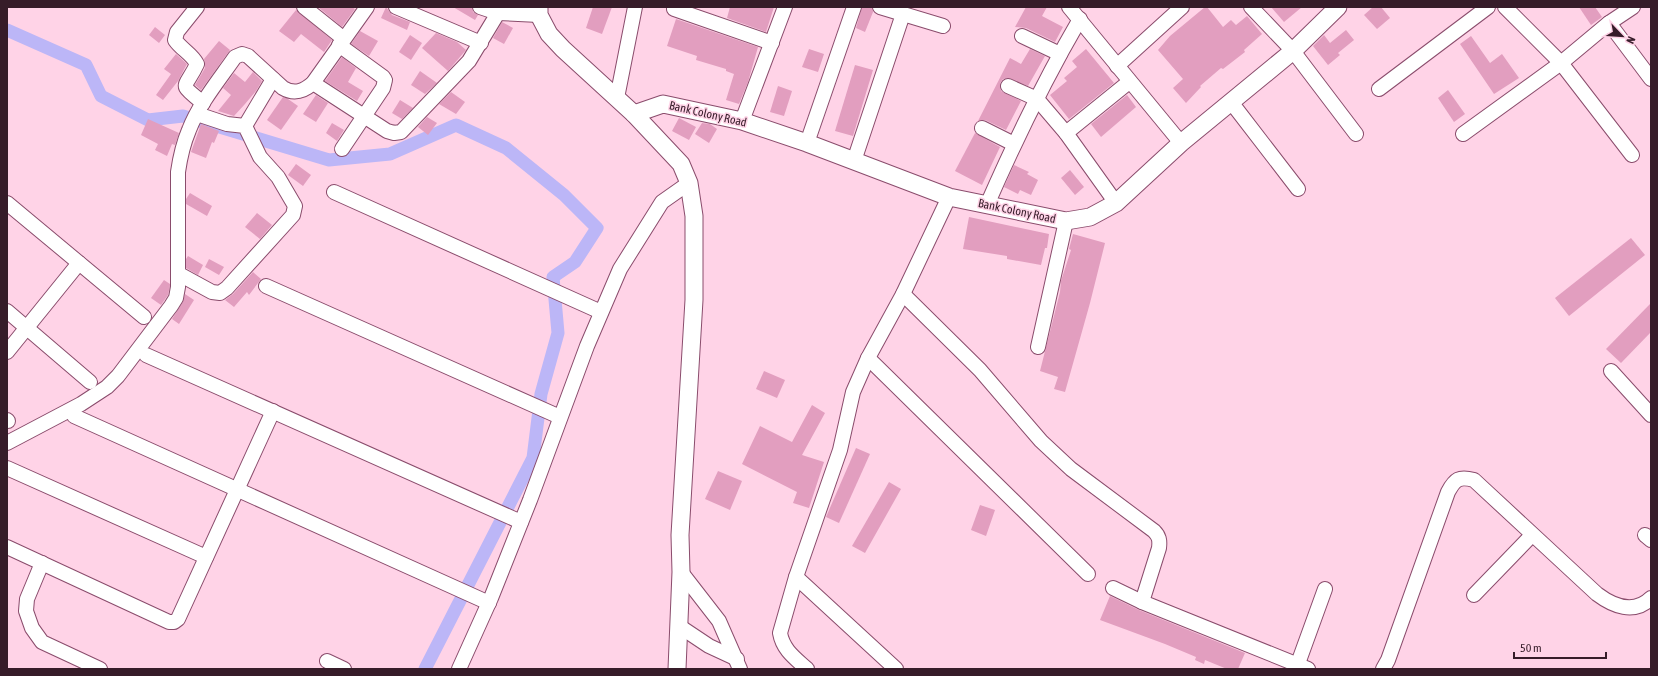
<svg xmlns="http://www.w3.org/2000/svg" width="1658" height="676" font-family="'Asap Condensed',sans-serif">
	<rect width="100%" height="100%" fill="#ffd3e7"/>
	<g fill="none" stroke-linecap="round" stroke-linejoin="round">
		<path stroke="#bcb6f7" stroke-width="13" d="M7 30 86 65 101 96 148 120 183 116 329 160 390 154 456 125 506 148 564 195 597 228 575 262 553 277 558 333 541 394 533 458 425 669"/>
	</g>
	<g fill="#e29ebf">
		<path d="M318 7H352L355 9 342 27Z"/>
		<path d="M386 7 392 15 410 22 407 30 381 18Z"/>
		<path d="M453 7H472L473 12 478 15 475 20Z"/>
		<path d="M593 7H612L602 34 586 28Z"/>
		<path d="M730 7H774L766 32 727 18Z"/>
		<path d="M862 7H872L873 12 865 32 856 28Z"/>
		<path d="M1026 7H1047L1042 16 1063 27 1055 42 1026 28 1015 27Z"/>
		<path d="M1205 7H1207L1223 27 1231 20 1236 25 1247 16 1262 34 1244 50 1245 52 1223 69 1221 68 1200 86 1201 87 1186 103 1173 88 1183 79 1158 50 1170 36Z"/>
		<path d="M1271 7H1302L1284 22Z"/>
		<path d="M1373 7H1381L1390 18 1377 29 1364 15Z"/>
		<path d="M1579 7H1595L1602 17 1591 25Z"/>
		<path d="M296 10 332 40 324 52 301 34 294 42 279 31Z"/>
		<path d="M676 19 758 47 748 82 739 104 726 100 734 74 726 71V69L696 60 697 56 667 46Z"/>
		<path d="M502 22 513 28 504 44 493 38Z"/>
		<path d="M155 27 165 35 159 43 149 35Z"/>
		<path d="M1346 30 1354 40 1338 53 1340 55 1328 65 1313 46 1324 35 1330 43Z"/>
		<path d="M360 31 378 41 369 56 351 44Z"/>
		<path d="M436 33 457 42 466 50 448 71 422 48Z"/>
		<path d="M410 35 422 43 411 60 399 52Z"/>
		<path d="M1471 36 1490 63 1502 54 1519 78 1494 94 1460 44Z"/>
		<path d="M219 41 230 50 201 90 195 85 205 68V63L204 59Z"/>
		<path d="M809 49 824 54 818 72 802 67Z"/>
		<path d="M1030 49 1045 56 1028 86 1008 78 1003 79 1000 83 1001 91 1021 101 1006 130 985 120 978 121 1010 58 1021 64Z"/>
		<path d="M1086 49 1114 83 1069 119 1050 95 1067 81 1064 78 1077 67 1072 61Z"/>
		<path d="M176 54 187 64 178 81 163 100 156 95 171 74 164 69Z"/>
		<path d="M342 57 356 68 348 82 363 91 357 101 325 81Z"/>
		<path d="M855 65 873 70 853 136 835 131Z"/>
		<path d="M420 71 437 83 425 94 411 85Z"/>
		<path d="M253 72 262 81 256 91 245 104 234 116 218 111 231 95 223 88 234 73 245 82Z"/>
		<path d="M778 86 792 91 784 116 770 112Z"/>
		<path d="M1448 90 1465 114 1454 122 1438 98Z"/>
		<path d="M451 92 465 102 456 114 439 104Z"/>
		<path d="M316 95 328 103 316 122 303 114Z"/>
		<path d="M1127 95 1136 107 1101 137 1091 124Z"/>
		<path d="M283 97 288 99 298 106 281 130 267 120Z"/>
		<path d="M400 100 413 108 402 119 392 113Z"/>
		<path d="M427 117 437 123 428 135 418 127Z"/>
		<path d="M679 118 696 127 689 140 672 131Z"/>
		<path d="M148 119 179 133 175 145 172 144 167 156 155 150 158 144 141 135Z"/>
		<path d="M332 123 344 130 337 141 326 133Z"/>
		<path d="M702 123 710 124 717 129 709 143 695 134Z"/>
		<path d="M201 124 219 131 214 143 212 142 206 158 191 152Z"/>
		<path d="M975 133 1000 147 982 185 955 171Z"/>
		<path d="M296 164 311 175 303 186 288 175Z"/>
		<path d="M1014 165 1029 172 1027 174 1038 180 1031 195 1020 190 1018 194 1004 187Z"/>
		<path d="M1070 170 1084 187 1075 195 1061 178Z"/>
		<path d="M190 193 212 206 207 216 186 204V199Z"/>
		<path d="M257 213 272 225 260 239 245 227Z"/>
		<path d="M969 217 1049 234 1047 248H1045L1041 265 1007 259V256L963 249Z"/>
		<path d="M1073 234 1105 243 1090 303 1065 392 1054 389 1058 377 1040 371 1060 292 1061 281 1071 250 1069 249Z"/>
		<path d="M1631 238 1645 255 1569 316 1555 298Z"/>
		<path d="M188 256 203 265 198 275 186 268V259Z"/>
		<path d="M209 259 224 267 219 275 205 267Z"/>
		<path d="M253 272 261 279 249 295 247 292 234 307 225 300 233 294Z"/>
		<path d="M164 280 170 284V286L168 295 161 305 151 298Z"/>
		<path d="M185 294 194 300 179 324 172 319 183 302Z"/>
		<path d="M1651 303V332L1621 363 1606 349Z"/>
		<path d="M764 371 785 380 777 398 756 389Z"/>
		<path d="M812 405 825 413 802 455 824 462 809 508 793 503 797 492 742 464 760 426 792 442Z"/>
		<path d="M856 448 870 454 839 523 826 517Z"/>
		<path d="M718 471 742 481 730 510 705 499Z"/>
		<path d="M889 482 901 489 865 553 852 546Z"/>
		<path d="M980 505 995 510 986 536 971 530Z"/>
		<path d="M1110 596 1139 610 1245 653 1238 669H1227L1205 660 1204 664 1195 660 1196 657 1165 644 1100 620Z"/>
	</g>
	<g fill="none" stroke-linecap="round" stroke-linejoin="round">
		<g stroke="#8a4c6c" stroke-width="16">
			<g id="minor">
				<path d="M197 7 177 32 175 40C181 49 192 54 197 64 185 90 177 82 203 103"/>
				<path d="M304 7 344 39"/>
				<path d="M396 7 481 43"/>
				<path d="M480 7 498 13 539 15"/>
				<path d="M880 7 943 26"/>
				<path d="M1069 7 1181 143"/>
				<path d="M1251 7 1293 51 1356 134"/>
				<path d="M1505 7 1561 63 1609 23 1633 7"/>
				<path d="M674 9 772 43"/>
				<path d="M1609 23 1651 79"/>
				<path d="M1022 36 1060 54"/>
				<path d="M339 45 383 77 385 80 383 88 342 149"/>
				<path d="M1117 66 1182 7"/>
				<path d="M313 83 387 131 394 133 401 132 469 61 498 13"/>
				<path d="M1008 86 1037 99 1066 133 1116 203"/>
				<path d="M1379 89 1488 7"/>
				<path d="M617 98 635 7"/>
				<path d="M1231 102 1298 189"/>
				<path d="M742 121 785 7"/>
				<path d="M245 126 273 79"/>
				<path d="M982 128 1014 144"/>
				<path d="M1066 133 1129 82"/>
				<path d="M1463 134 1561 63 1632 155"/>
				<path d="M807 143 854 7"/>
				<path d="M854 161 903 14"/>
				<path d="M334 192 601 312"/>
				<path d="M7 203 144 317"/>
				<path d="M987 205C1015 141 1045 79 1080 19"/>
				<path d="M179 274 212 292 220 293 227 288 293 215 295 206 278 177 260 157 245 126 227 124 197 114"/>
				<path d="M266 286 560 417"/>
				<path d="M903 294 980 370 1041 441 1071 469 1154 531C1159 536 1160 540 1159 548L1142 602 1308 669"/>
				<path d="M7 311 90 382"/>
				<path d="M1038 347 1066 221"/>
				<path d="M7 352 79 263"/>
				<path d="M146 355 521 522"/>
				<path d="M868 358 1088 574"/>
				<path d="M1611 371 1651 415"/>
				<path d="M74 416 489 603"/>
				<path d="M7 420 8 421"/>
				<path d="M7 443 81 404 107 387 118 376 171 306 176 298 178 287V172C180 158 183 144 189 130 199 104 219 80 235 57L242 54 248 56 283 88C295 95 304 91 313 83L367 7"/>
				<path d="M7 468 206 557"/>
				<path d="M1645 535 1651 540"/>
				<path d="M7 547 169 622H174L178 619 273 411"/>
				<path d="M42 563 27 599 26 611 32 628 42 642 100 669"/>
				<path d="M681 572 719 621 740 669"/>
				<path d="M796 577 896 669"/>
				<path d="M1113 588 1142 602"/>
				<path d="M1474 595 1532 535"/>
				<path d="M679 626 709 646 737 659"/>
				<path d="M327 661 344 669"/>
				<path d="M459 669 491 598 530 500 587 346 620 269 662 202 689 183"/>
				<path d="M807 669C795 658 783 650 780 633L796 577 840 450 853 392 868 358 903 294 949 197"/>
				<path d="M1296 669 1325 589"/>
				<path d="M1383 669 1388 660 1448 492C1455 479 1459 476 1474 480L1597 594C1613 606 1634 615 1651 598"/>
			</g>
		</g>
		<g stroke="#8a4c6c" stroke-width="19">
			<g id="tertiary">
				<path d="M539 7V15L549 34 563 49 634 114 681 164 689 183 694 216V300L680 535 681 572 677 669"/>
				<path d="M634 114 663 104 742 121 807 143 949 197 1066 221 1090 217 1116 203 1181 143 1293 51 1338 7"/>
			</g>
		</g>
		<use href="#minor" stroke="#fff" stroke-width="14"/>
		<use href="#tertiary" stroke="#fff" stroke-width="17"/>
	</g>
	<g text-anchor="middle" dominant-baseline="central" stroke-width="3" stroke-linejoin="round" paint-order="stroke">
		<g font-size="12" fill="#361c29" stroke="#ffd3e7">
			<text transform="translate(708 114) rotate(13)">Bank Colony Road</text>
			<text transform="translate(1017 211) rotate(12)">Bank Colony Road</text>
		</g>
	</g>
	<rect width="1658" height="676" fill="none" stroke="#361c29" stroke-width="16"/>
	<g transform="translate(1622 36) rotate(115)" stroke="#ffd3e7" stroke-width="3" paint-order="stroke">
	<path d="M0-3L7 15L0 10L-7 15Z" fill="#361c29"/>
	<text y="-6" font-size="11" font-weight="bold" text-anchor="middle" fill="#361c29">N</text>
	</g>
	<path d="M1514 652v6h92v-6" fill="none" stroke="#361c29" stroke-width="2"/>
	<text x="1520" y="652" font-size="12" fill="#361c29" stroke="#ffd3e7" stroke-width="3" paint-order="stroke">50 m</text>
</svg>
